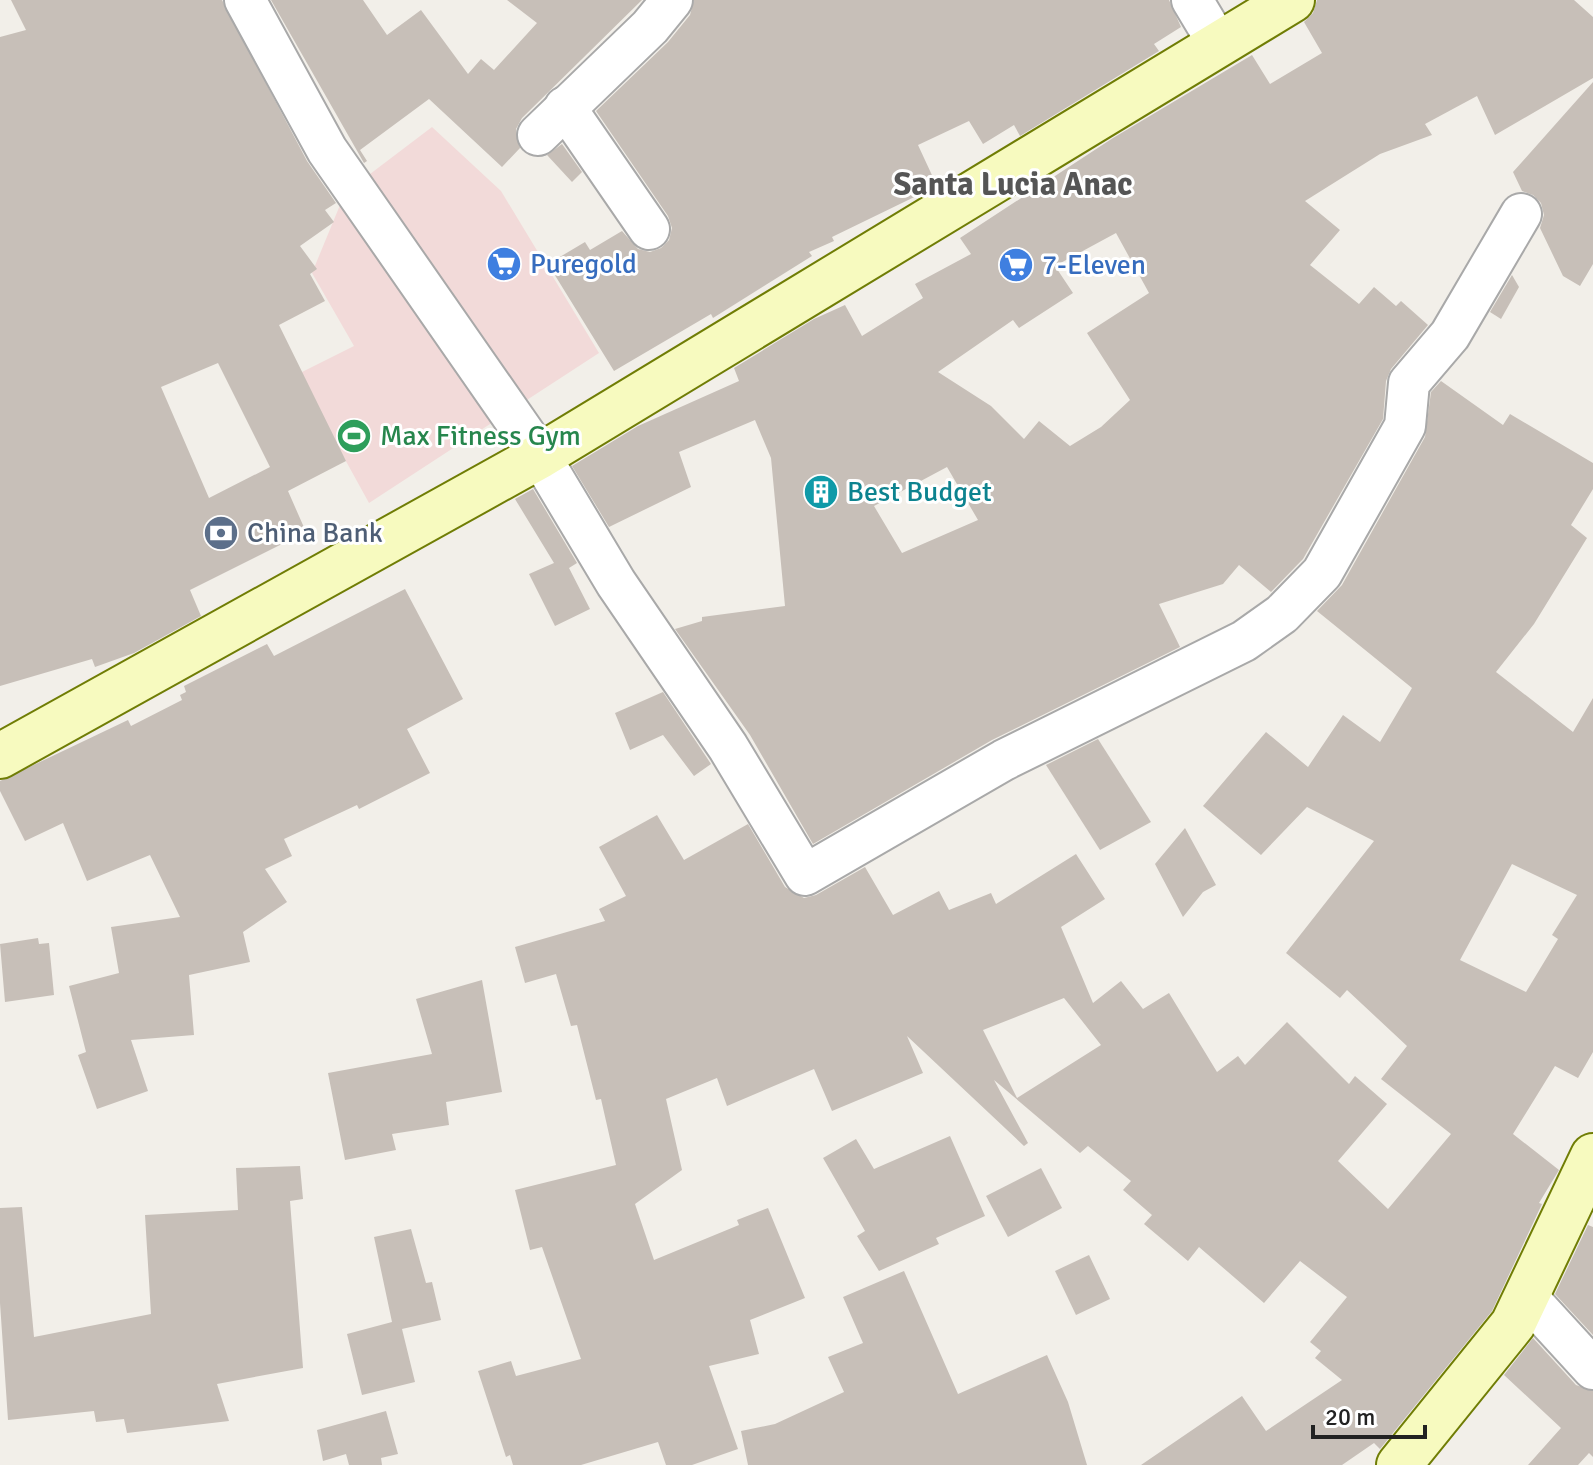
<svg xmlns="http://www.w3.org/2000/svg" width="1593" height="1465" font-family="Signika,sans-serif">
	<rect width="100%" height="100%" fill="#f2efe9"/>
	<path fill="#f2dad9" d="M432 127 501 191 599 353 369 503 298 374 354 346 312 273 345 193Z"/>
	<g fill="#c7bfb8" fill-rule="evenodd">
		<path d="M11 0H222L307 161 336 203 325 210 334 222 300 246 317 269 310 274 325 301 279 325 346 461 288 491 306 532 190 590 201 616 134 653 95 667 92 659 0 686V37L26 30ZM218 363 270 467 209 498 161 387Z"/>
		<path d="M271 0H363L387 35 421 10 468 74 481 59 494 70 537 23 507 0H642L522 118 516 129 520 148 502 167 429 99 360 150 367 161 364 163Z"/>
		<path d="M694 0H1169L1181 27 1154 44 1159 51 1020 136 1014 125 983 144 969 121 918 145 937 186 832 237 834 241 809 252 812 256 713 318 711 314 614 371 548 264 585 242 590 250 622 231 638 249 650 252 661 248 669 240 672 228 668 216 596 111 668 42 690 15Z"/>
		<path d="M1317 0H1574L1593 17V78L1495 135 1477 96 1425 124 1432 135 1380 154 1305 201 1340 230 1310 265 1359 304 1374 287 1396 306 1401 301 1428 325 1391 369 1386 381 1383 419 1303 559 1271 592 1239 565 1223 584 1159 604 1180 647 992 740 813 844 750 735 675 629 702 621V617L785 606 771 458 755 420 679 452 691 487 609 527 572 466 638 426 739 381 734 368 814 319 845 305 862 336 923 298 915 284 971 254 960 238 1113 138 1252 55 1270 84 1322 53 1304 22 1313 13ZM1116 233 1149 293 1087 333 1130 400 1101 427 1070 446 1039 421 1024 439 991 406 938 372 1013 320 1019 328 1073 293 1055 266ZM947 467 978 520 902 553 874 506Z"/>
		<path d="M1593 82V264L1580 286 1563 276 1540 228 1544 215 1541 203 1533 195 1522 191 1513 172Z"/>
		<path d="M562 144 582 172 572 182 547 155Z"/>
		<path d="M1512 275 1519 287 1501 319 1490 312Z"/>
		<path d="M1441 381 1503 425 1510 414 1593 463V489L1571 525 1587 538 1534 624 1496 672 1573 732 1593 698V1052L1578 1078 1555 1066 1513 1134 1559 1170 1539 1203 1542 1204 1492 1311 1380 1449 1374 1443 1342 1465H1141L1242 1396 1266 1431 1342 1380 1315 1358 1321 1351 1310 1342 1347 1297 1300 1261 1264 1303 1199 1247 1188 1261 1144 1224 1152 1215 1123 1190 1131 1181 1088 1146 1080 1153 994 1080 1028 1143 1024 1146 907 1036 923 1073 832 1111 814 1069 727 1106 717 1078 666 1099 682 1170 635 1204 654 1260 739 1225 737 1220 768 1208 805 1298 750 1320 759 1354 709 1366 738 1449 692 1465H666L658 1442 581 1465H513L510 1455 506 1457 478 1371 511 1361 516 1376 581 1359 542 1247 530 1250 515 1190 616 1165 601 1099 596 1100 577 1025 571 1026 556 974 525 983 515 947 605 921 599 909 626 896 599 847 657 815 684 860 748 824 785 887 804 898 816 895 865 867 893 915 939 891 949 910 991 893 996 904 1076 854 1105 899 1061 927 1093 1003 1121 981 1143 1009 1169 993 1217 1072 1238 1056 1245 1065 1287 1022 1349 1084 1355 1076 1387 1104 1338 1161 1388 1209 1451 1134 1381 1079 1407 1046 1347 990 1340 998 1286 953 1374 841 1307 807 1261 855 1203 806 1266 732 1308 767 1343 715 1380 742 1412 688 1317 611 1342 585 1425 437 1431 392ZM1512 864 1577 895 1552 935 1558 939 1526 992 1460 960ZM1064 998 1101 1045 1017 1098 983 1030Z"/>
		<path d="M533 489 577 563 569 568 590 609 555 626 529 574 554 563 515 499Z"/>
		<path d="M405 589 463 699 407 729 430 773 359 809 357 805 284 839 292 856 265 869 287 902 243 932 250 962 189 975 194 1035 131 1040 148 1091 97 1109 78 1055 86 1052 69 986 119 973 111 927 180 917 150 855 87 881 63 823 25 841 0 791V781L128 720 131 726 182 700 180 695 186 692 184 686 267 644 274 656Z"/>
		<path d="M663 692 711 764 694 776 663 735 630 750 615 713Z"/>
		<path d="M1098 739 1151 822 1100 850 1046 765Z"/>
		<path d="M1185 828 1216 885 1203 892 1183 917 1155 864Z"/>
		<path d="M38 938 39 944 49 943 54 995 5 1002 0 944Z"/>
		<path d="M482 980 502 1092 446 1102 449 1125 392 1134 396 1150 345 1160 328 1073 432 1054 416 999Z"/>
		<path d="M950 1136 985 1216 936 1238 939 1244 879 1271 857 1236 865 1231 823 1158 856 1139 874 1169Z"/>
		<path d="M300 1166 303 1199 290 1201 303 1368 217 1384 229 1421 127 1433 124 1419 96 1422 94 1411 8 1420 0 1303V1208L22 1207 34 1337 151 1314 145 1215 238 1210 236 1168Z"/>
		<path d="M1041 1168 1062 1208 1008 1237 986 1196Z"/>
		<path d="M1588 1225 1593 1227V1335L1555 1294Z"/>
		<path d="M411 1229 426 1283 432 1282 441 1320 402 1329 415 1382 362 1395 347 1334 392 1322 374 1237Z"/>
		<path d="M1089 1255 1110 1299 1076 1315 1055 1271Z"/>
		<path d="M904 1271 958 1394 1047 1355 1068 1402 1087 1465H748L741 1431 775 1424 844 1392 828 1357 863 1343 843 1297Z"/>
		<path d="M1533 1338 1576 1385 1593 1391V1457L1589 1453 1578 1465H1528L1561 1428 1504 1375Z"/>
		<path d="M386 1411 398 1454 381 1458 382 1465H349L346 1454 323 1461 317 1430Z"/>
	</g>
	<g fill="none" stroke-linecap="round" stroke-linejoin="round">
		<g stroke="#a9a9a9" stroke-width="44">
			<g id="street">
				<path d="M245 0 327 150 540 456 616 583 728 747 805 875 1004 760 1244 641 1282 614 1322 573 1405 426 1409 383 1450 335 1521 214"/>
				<path d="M1192 0 1219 45"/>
				<path d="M565 107 649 229"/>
				<path d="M538 135 650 27 672 0"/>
				<path d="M1527 1297 1593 1369"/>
			</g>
		</g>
		<g stroke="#707d05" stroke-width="48">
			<g id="secondary">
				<path d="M0 756 540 456 1292 0"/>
				<path d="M1399 1465 1513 1324 1593 1156"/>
			</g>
		</g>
		<use href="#street" stroke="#fff" stroke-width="40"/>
		<use href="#secondary" stroke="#f7fabf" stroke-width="44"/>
	</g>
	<defs>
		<g id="supermarket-disc" transform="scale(1.8)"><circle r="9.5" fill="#3f7fe0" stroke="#fff"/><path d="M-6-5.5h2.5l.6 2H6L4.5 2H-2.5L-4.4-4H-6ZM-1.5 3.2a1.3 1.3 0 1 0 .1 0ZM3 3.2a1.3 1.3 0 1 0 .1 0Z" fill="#fff"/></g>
		<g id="stadium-disc" transform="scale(1.8)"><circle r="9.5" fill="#2e9e5b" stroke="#fff"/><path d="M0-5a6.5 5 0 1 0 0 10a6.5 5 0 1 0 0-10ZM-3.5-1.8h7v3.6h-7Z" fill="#fff"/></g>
		<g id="building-disc" transform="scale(1.8)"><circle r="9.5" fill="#0f9aa8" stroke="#fff"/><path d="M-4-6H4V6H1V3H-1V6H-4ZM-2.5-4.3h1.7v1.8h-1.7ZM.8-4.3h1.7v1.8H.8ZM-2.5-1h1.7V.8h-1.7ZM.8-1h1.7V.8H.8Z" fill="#fff"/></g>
		<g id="bank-disc" transform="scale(1.8)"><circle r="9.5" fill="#5c6f8a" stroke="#fff"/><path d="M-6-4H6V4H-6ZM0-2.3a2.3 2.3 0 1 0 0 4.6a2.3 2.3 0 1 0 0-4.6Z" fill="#fff"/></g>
	</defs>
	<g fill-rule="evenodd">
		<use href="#supermarket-disc" x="504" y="264"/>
		<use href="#supermarket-disc" x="1016" y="265"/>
		<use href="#stadium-disc" x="354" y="436"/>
		<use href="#building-disc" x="821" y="492"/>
		<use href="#bank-disc" x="221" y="533"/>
	</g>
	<g text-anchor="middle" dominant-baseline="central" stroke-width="6" stroke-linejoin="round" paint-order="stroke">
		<g font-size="28" fill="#366cbe" stroke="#fff" text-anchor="start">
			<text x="530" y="264">Puregold</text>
			<text x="1042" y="265">7-Eleven</text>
		</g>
		<g font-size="28" fill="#27864d" stroke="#fff" text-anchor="start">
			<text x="380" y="436">Max Fitness Gym</text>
		</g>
		<g font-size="28" fill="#0d838f" stroke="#fff" text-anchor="start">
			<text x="847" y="492">Best Budget</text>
		</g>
		<g font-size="28" fill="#4e5e75" stroke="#fff" text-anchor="start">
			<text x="247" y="533">China Bank</text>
		</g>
		<g font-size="32" font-weight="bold" fill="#555" stroke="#fff">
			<text x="1013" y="184">Santa Lucia Anac</text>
		</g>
	</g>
	<path d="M1313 1425v12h112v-12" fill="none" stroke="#222222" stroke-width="4"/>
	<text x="1325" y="1425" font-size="24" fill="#222222" stroke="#ffffff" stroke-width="6" paint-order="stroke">20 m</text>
</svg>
